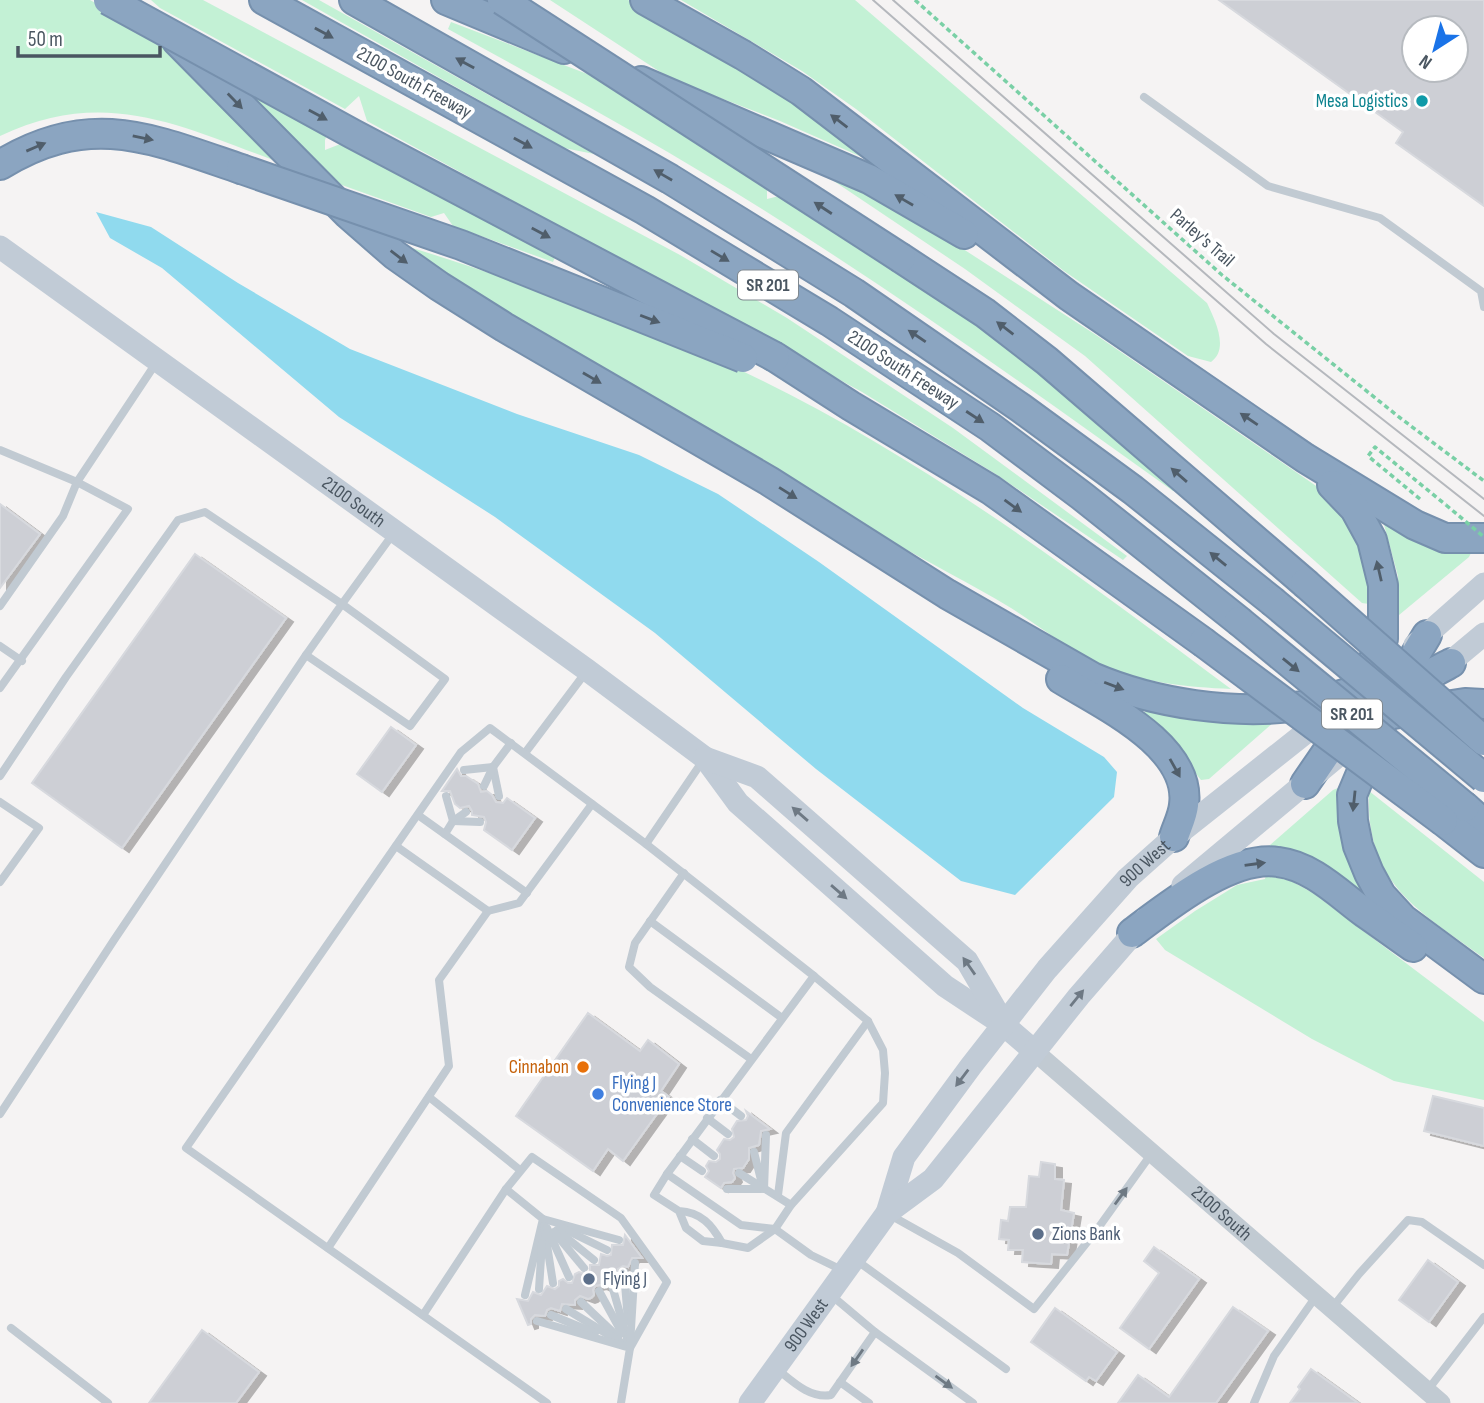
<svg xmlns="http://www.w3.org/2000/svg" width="1484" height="1403" font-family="'Sofia Sans Condensed',sans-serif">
	<defs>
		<filter id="shadow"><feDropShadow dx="7" dy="4" stdDeviation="0" flood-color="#0004"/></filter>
	</defs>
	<rect width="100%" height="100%" fill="#f5f3f3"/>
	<g fill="#c3f1d5">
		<path d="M0 0H90L151 34 273 160C177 124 102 87 0 136Z"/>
		<path d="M151 0H203L680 255 787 318 953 428 1127 556 1123 560 994 473 862 392 367 121 359 96 345 109 160 8Z"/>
		<path d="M302 0H319L594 154 564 148Z"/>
		<path d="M550 0H628L720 52 867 153 864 158 780 121 671 79Z"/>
		<path d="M681 0H855L1207 303C1214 318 1230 349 1211 362L1188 356 1064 271 856 109 802 71Z"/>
		<path d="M451 22 611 83 767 185V199L783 195 1003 340 1175 488 1173 491C1045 399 917 308 784 223 675 153 561 91 448 29Z"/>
		<path d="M223 72 329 129 325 140V150L348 141 556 255 553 262 453 226 444 213 431 217 328 180Z"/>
		<path d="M792 153 833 173 940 234 1096 335 1322 490C1357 529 1368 551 1369 604L1362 603 1085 356 965 269Z"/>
		<path d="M406 246C491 272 573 302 655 335 683 347 711 357 738 369 917 453 1074 572 1231 689 1188 687 1141 683 1101 665 1069 650 1041 627 1011 608 970 583 927 562 886 538 841 511 797 481 751 454 636 384 515 326 406 246Z"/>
		<path d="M1383 521 1441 550 1471 553 1469 557 1399 615 1398 576Z"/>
		<path d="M1149 710 1210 720 1275 721 1209 779 1201 780 1168 739 1142 713Z"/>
		<path d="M1338 788C1336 832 1348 868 1371 905L1263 851 1333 790Z"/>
		<path d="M1369 791 1484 882V958C1418 910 1365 884 1369 791Z"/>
		<path d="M1266 875 1291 881 1313 893 1484 1022V1100L1394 1081 1312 1039 1165 950 1156 939 1195 911 1237 885 1265 879Z"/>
	</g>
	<path fill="#90daee" d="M96 212 151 227 238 283 350 349 517 414 639 455 718 494 819 562 1023 708 1104 757 1117 772 1114 797 1015 895 961 881 816 769 655 633 495 517 339 417 162 268 110 238Z"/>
	<g fill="#cdcfd5" stroke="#d7d9de" stroke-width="2" fill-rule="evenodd" filter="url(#shadow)">
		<path d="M1219 0H1484V206L1396 143 1403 132ZM1414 28H1456V70H1414Z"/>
		<path d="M0 504 40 534 0 588Z"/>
		<path d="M195 554 286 618 122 848 32 783Z"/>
		<path d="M391 727 416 745 382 792 357 774Z"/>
		<path d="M457 769 461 776H466L478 784 481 792 487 791 492 795 496 802 503 803 507 798 535 818 512 850 484 830 486 822 484 817 472 815V811L469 806 460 808 455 804 450 791H442Z"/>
		<path d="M588 1013 640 1051 648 1040 679 1064 661 1091 669 1097 623 1161 608 1149 593 1171 516 1116Z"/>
		<path d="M1433 1096 1484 1108V1146L1424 1131Z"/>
		<path d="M746 1111 770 1129 761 1131 759 1145 749 1148V1159L743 1168 734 1169 733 1173 735 1178 732 1182 724 1183 721 1188 705 1177 709 1171 706 1166 709 1161 716 1162 720 1159V1154L717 1150 724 1139 730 1140 734 1137 732 1129 737 1121 746 1120 748 1116Z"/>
		<path d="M1041 1162 1055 1164V1179L1064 1180 1061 1210 1074 1213 1067 1255 1052 1254 1051 1264 1022 1262 1023 1250H1008L1009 1240 999 1239 1001 1220 1008 1221 1010 1207H1026L1029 1176 1039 1177Z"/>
		<path d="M625 1235 642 1258H632L628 1267 623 1266 618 1269V1277L610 1276 606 1278 604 1287 600 1285 595 1286 593 1290 594 1295 591 1298 588 1299 580 1296 575 1300V1305L562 1304 560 1311 551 1308 547 1310 545 1316 535 1315 531 1319V1324L528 1325 517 1299 528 1301 533 1292 541 1295 547 1286 555 1289 559 1286V1281L563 1279 568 1283H572L575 1274 579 1272 586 1274 590 1271V1265H599L601 1254 607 1256 611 1255 612 1245H623Z"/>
		<path d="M1154 1247 1199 1279 1149 1349 1120 1328 1159 1273 1144 1261Z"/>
		<path d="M1428 1260 1458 1282 1429 1322 1399 1300Z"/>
		<path d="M1233 1307 1268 1331 1216 1403H1118L1138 1375 1169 1397Z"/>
		<path d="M1055 1308 1117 1352 1096 1381 1089 1377 1086 1381 1031 1342Z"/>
		<path d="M202 1330 259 1372 236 1403H149Z"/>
		<path d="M1311 1369 1358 1403H1290L1300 1389 1298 1387Z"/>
	</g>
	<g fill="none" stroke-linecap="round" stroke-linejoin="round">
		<g stroke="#7690ad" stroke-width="32">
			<g id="motorway">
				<path d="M264 0 645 210 829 321 990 427 1082 496 1239 621"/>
				<path d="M354 0 670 179 854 293 1021 408 1133 490 1272 601"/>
				<path d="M446 0 564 49"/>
				<path d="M645 0 743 55 801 91 1069 296 1305 458 1415 525 1445 538H1484"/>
				<path d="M177 41 348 214 395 255 439 286 504 327 769 481 947 594 1092 677C1155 704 1233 715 1302 706 1321 703 1340 694 1359 690 1378 685 1398 684 1417 679 1428 676 1440 669 1451 663"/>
				<path d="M641 81 869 179 964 234"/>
				<path d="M0 165C90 110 150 138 241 169"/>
				<path d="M901 258 985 313 1047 361 1305 583"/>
				<path d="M775 357 851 406 991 490 1203 642"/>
				<path d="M1427 635 1399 682 1352 795 1353 821 1358 846 1369 873 1381 895 1403 919 1484 979"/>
				<path d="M1061 679C1103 705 1192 746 1184 805 1183 816 1177 827 1174 837"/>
				<path d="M1387 715 1465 703 1484 704"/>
				<path d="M1305 784 1342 730 1383 639V585L1372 540 1355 509 1332 485"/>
				<path d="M1465 807 1484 824"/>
				<path d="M1443 821 1484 853"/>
				<path d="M1132 933C1168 906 1231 855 1278 862 1312 866 1339 894 1365 913 1381 924 1397 936 1413 947"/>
			</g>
		</g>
		<g stroke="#7ad0a6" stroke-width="3.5" stroke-dasharray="5 3.5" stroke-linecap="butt">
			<path d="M915 0 1222 275 1399 417 1484 481"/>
			<path d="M1420 499 1368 456 1375 447 1446 505"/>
		</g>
		<g stroke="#c1cad2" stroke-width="8">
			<path d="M1144 97 1268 186 1380 218 1481 291 1484 307"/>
			<path d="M0 450 77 482 156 363"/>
			<path d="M0 606 63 516 77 482 128 509 0 688"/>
			<path d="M0 646 22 661"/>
			<path d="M525 753 586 672"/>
			<path d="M493 767 499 796"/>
			<path d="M464 770 493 767 511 743"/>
			<path d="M0 776 66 677 178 520 205 512 342 604 306 655"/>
			<path d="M484 786 493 767"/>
			<path d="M0 802 39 828 0 882"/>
			<path d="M418 815 527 893"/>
			<path d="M453 821 480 822"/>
			<path d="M453 821 466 812"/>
			<path d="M445 834 453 821 446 796"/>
			<path d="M646 844 704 759"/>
			<path d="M684 873 635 943 629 967 650 987 751 1059"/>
			<path d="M488 911 519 903 592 804"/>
			<path d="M650 921 782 1018"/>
			<path d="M429 1097 520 1170"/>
			<path d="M720 1100 741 1116"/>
			<path d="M0 1114 114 940 306 655 410 726 445 679 342 604 393 534"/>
			<path d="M707 1118 728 1134"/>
			<path d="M692 1139 714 1156"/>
			<path d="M754 1152 761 1180"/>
			<path d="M680 1156 702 1171"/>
			<path d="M739 1173 791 1205"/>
			<path d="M667 1174 654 1195 679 1211 686 1228 703 1241 722 1243C712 1225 701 1212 679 1211"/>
			<path d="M506 1189 543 1219 525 1295"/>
			<path d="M727 1189H761"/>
			<path d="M764 1189 766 1135"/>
			<path d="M778 1195 786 1133 868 1021"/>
			<path d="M890 1215 958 1253 1034 1309 1096 1231 1152 1153"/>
			<path d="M543 1219 619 1240"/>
			<path d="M544 1226 553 1283"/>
			<path d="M547 1228 569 1277"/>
			<path d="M562 1228 607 1250"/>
			<path d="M557 1230 594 1260"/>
			<path d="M554 1232 584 1268"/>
			<path d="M722 1243 748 1248 775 1229 791 1205 883 1103 885 1073 883 1050 868 1021 814 976"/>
			<path d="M328 1248 449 1066 439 980 488 911 396 846"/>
			<path d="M856 1260 1006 1369"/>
			<path d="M624 1272 628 1321"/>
			<path d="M611 1282 628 1342"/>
			<path d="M539 1289 542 1243"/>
			<path d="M599 1291 622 1333"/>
			<path d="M581 1302 618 1337"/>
			<path d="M1332 1308 1359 1274 1408 1220 1422 1222 1484 1265"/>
			<path d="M566 1309 622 1343"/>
			<path d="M423 1315 506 1189 532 1157 621 1218 667 1282 630 1348"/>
			<path d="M551 1315 595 1333"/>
			<path d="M537 1321 630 1348 621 1403"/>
			<path d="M11 1328 108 1403"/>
			<path d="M875 1332 973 1403"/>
			<path d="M630 1345 635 1263"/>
			<path d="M777 1369C792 1381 810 1399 831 1395L875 1332 831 1295"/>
			<path d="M840 1382 869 1403"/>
			<path d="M1427 1391 1484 1317"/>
			<path d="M547 1403 186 1148 461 752 490 728 646 844 814 976 667 1174 741 1225 775 1229 811 1255 842 1270"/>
			<path d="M1254 1403 1274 1356 1317 1295"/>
		</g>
		<path stroke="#c1cad2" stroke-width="19" id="s1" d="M1034 1051 1441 1403"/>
		<g stroke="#c1cbd6" stroke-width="23">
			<path id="s2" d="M0 247 587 670 705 758 738 803 945 986 1004 1025 1034 1051"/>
			<path d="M1415 645 1484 584"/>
			<path d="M705 758 757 777 967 961 1001 1019"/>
			<path d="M1183 885 1484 634"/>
			<path id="s3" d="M887 1213 904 1157 971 1066 1047 969 1128 878 1174 837 1353 695"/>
			<path id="s4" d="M750 1403 887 1213 933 1179 1079 996 1145 920"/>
		</g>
		<use href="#motorway" stroke="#8ba5c1" stroke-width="28"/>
		<g stroke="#b5b8bd" stroke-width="2">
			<path d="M873 0 1266 344 1484 516"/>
			<path d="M893 0 1274 334 1484 499"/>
		</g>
		<g stroke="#7690ad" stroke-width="32" stroke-linecap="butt">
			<g id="motorway-bridge">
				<path d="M108 0 353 134 775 357"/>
				<path d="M502 0 901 258"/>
				<path d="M241 169 461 245 743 358"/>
				<path d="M1305 583 1484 741"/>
				<path d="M1272 601 1484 778"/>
				<path d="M1239 621 1465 807"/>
				<path d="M1203 642 1443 821"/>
			</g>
		</g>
		<path stroke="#7ad0a6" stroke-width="3.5" stroke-dasharray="5 3.5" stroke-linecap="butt" d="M1446 505 1484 537"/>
		<use href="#motorway-bridge" stroke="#8ba5c1" stroke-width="28"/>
	</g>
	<defs><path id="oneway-solid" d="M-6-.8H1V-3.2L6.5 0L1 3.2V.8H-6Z" transform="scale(1.75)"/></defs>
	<g fill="#505e6b">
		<use href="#oneway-solid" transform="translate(324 33) rotate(29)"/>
		<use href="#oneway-solid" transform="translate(465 63) rotate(-151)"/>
		<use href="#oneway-solid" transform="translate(235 101) rotate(46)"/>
		<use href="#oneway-solid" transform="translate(318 115) rotate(29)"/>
		<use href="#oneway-solid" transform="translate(839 121) rotate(-143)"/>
		<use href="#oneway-solid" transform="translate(143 138) rotate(12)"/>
		<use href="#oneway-solid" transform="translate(523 143) rotate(29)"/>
		<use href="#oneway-solid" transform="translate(36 147) rotate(-23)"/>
		<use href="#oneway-solid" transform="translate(663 175) rotate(-150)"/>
		<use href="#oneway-solid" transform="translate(904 200) rotate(-150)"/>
		<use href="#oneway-solid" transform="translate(823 208) rotate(-147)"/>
		<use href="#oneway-solid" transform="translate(541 233) rotate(28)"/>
		<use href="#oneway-solid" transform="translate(720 256) rotate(31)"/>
		<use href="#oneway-solid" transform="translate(399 257) rotate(37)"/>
		<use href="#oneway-solid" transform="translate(650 319) rotate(21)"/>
		<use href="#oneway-solid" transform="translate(1005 328) rotate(-143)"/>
		<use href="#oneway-solid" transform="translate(917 336) rotate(-146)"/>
		<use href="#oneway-solid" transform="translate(592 378) rotate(30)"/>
		<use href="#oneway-solid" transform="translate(975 417) rotate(33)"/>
		<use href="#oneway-solid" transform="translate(1249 419) rotate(-146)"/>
		<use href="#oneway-solid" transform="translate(1179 475) rotate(-139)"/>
		<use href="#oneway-solid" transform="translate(788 493) rotate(32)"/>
		<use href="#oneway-solid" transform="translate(1013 506) rotate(36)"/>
		<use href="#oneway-solid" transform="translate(1218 559) rotate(-141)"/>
		<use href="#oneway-solid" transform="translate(1379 571) rotate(-103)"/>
		<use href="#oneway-solid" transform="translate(1291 665) rotate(39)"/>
		<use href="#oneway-solid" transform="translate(1114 686) rotate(21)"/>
		<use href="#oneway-solid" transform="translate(1175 768) rotate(61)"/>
		<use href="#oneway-solid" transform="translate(1354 801) rotate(96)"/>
		<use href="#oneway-solid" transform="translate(1255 864) rotate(-8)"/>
	</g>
	<g fill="#6e7984">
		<use href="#oneway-solid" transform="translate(800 814) rotate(-139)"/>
		<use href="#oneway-solid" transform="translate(839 892) rotate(41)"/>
		<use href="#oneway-solid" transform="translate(969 966) rotate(-125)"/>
		<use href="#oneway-solid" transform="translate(1077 998) rotate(-51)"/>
		<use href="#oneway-solid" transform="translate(962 1078) rotate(127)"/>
	</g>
	<g fill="#6e7983">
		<use href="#oneway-solid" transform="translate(1121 1196) rotate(-54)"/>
		<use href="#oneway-solid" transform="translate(857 1358) rotate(125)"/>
		<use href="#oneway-solid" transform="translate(944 1382) rotate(36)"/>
	</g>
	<circle fill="#0f9aa8" stroke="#fff" stroke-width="2.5" cx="1422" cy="101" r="7"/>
	<circle fill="#e8710a" stroke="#fff" stroke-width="2.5" cx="583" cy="1067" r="7"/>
	<circle fill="#3f7fe0" stroke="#fff" stroke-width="2.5" cx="598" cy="1094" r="7"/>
	<g fill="#5c6f8a" stroke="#fff" stroke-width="2.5">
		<circle cx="1038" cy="1234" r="7"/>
		<circle cx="589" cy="1279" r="7"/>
	</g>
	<g text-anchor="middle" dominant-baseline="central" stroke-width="7" stroke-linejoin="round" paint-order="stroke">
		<g fill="#fff" stroke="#808990" stroke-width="2">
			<rect x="738" y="270.5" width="60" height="29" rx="5"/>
			<rect x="1322" y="699.5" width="60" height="29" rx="5"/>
		</g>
		<g font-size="18" font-weight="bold" fill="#4a5661">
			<text x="768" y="285">SR 201</text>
			<text x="1352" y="714">SR 201</text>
		</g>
		<g font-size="19" fill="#4a5661" stroke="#fff">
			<text transform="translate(414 83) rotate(29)">2100 South Freeway</text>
			<text transform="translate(1202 238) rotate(41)">Parley's Trail</text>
			<text transform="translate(903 370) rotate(33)">2100 South Freeway</text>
			<text stroke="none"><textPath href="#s2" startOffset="436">2100 South</textPath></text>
			<text stroke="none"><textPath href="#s3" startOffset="439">900 West</textPath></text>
			<text stroke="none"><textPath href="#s1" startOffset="248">2100 South</textPath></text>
			<text stroke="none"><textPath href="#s4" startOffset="96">900 West</textPath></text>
		</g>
		<g font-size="19" fill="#0d838f" stroke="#fff" text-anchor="end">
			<text x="1408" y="101">Mesa Logistics</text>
		</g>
		<g font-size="19" fill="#c56008" stroke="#fff" text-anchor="end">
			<text x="569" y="1067">Cinnabon</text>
		</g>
		<g font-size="19" fill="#366cbe" stroke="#fff" text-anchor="start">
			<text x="612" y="1083">Flying J<tspan x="612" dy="22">Convenience Store</tspan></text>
		</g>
		<g font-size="19" fill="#4e5e75" stroke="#fff" text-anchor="start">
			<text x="1052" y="1234">Zions Bank</text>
			<text x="603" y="1279">Flying J</text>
		</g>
	</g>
	<g transform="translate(1435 49) rotate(216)"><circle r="33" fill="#ffffff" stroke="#b7bbc0" stroke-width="2"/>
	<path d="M0-5L12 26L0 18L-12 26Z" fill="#1a73e8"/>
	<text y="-10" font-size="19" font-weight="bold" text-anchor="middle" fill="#4a5661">N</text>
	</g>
	<path d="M18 46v10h142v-10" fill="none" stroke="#4a5661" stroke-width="3.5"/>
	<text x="28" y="46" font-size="21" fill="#4a5661" stroke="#ffffff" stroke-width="5" paint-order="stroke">50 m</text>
</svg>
